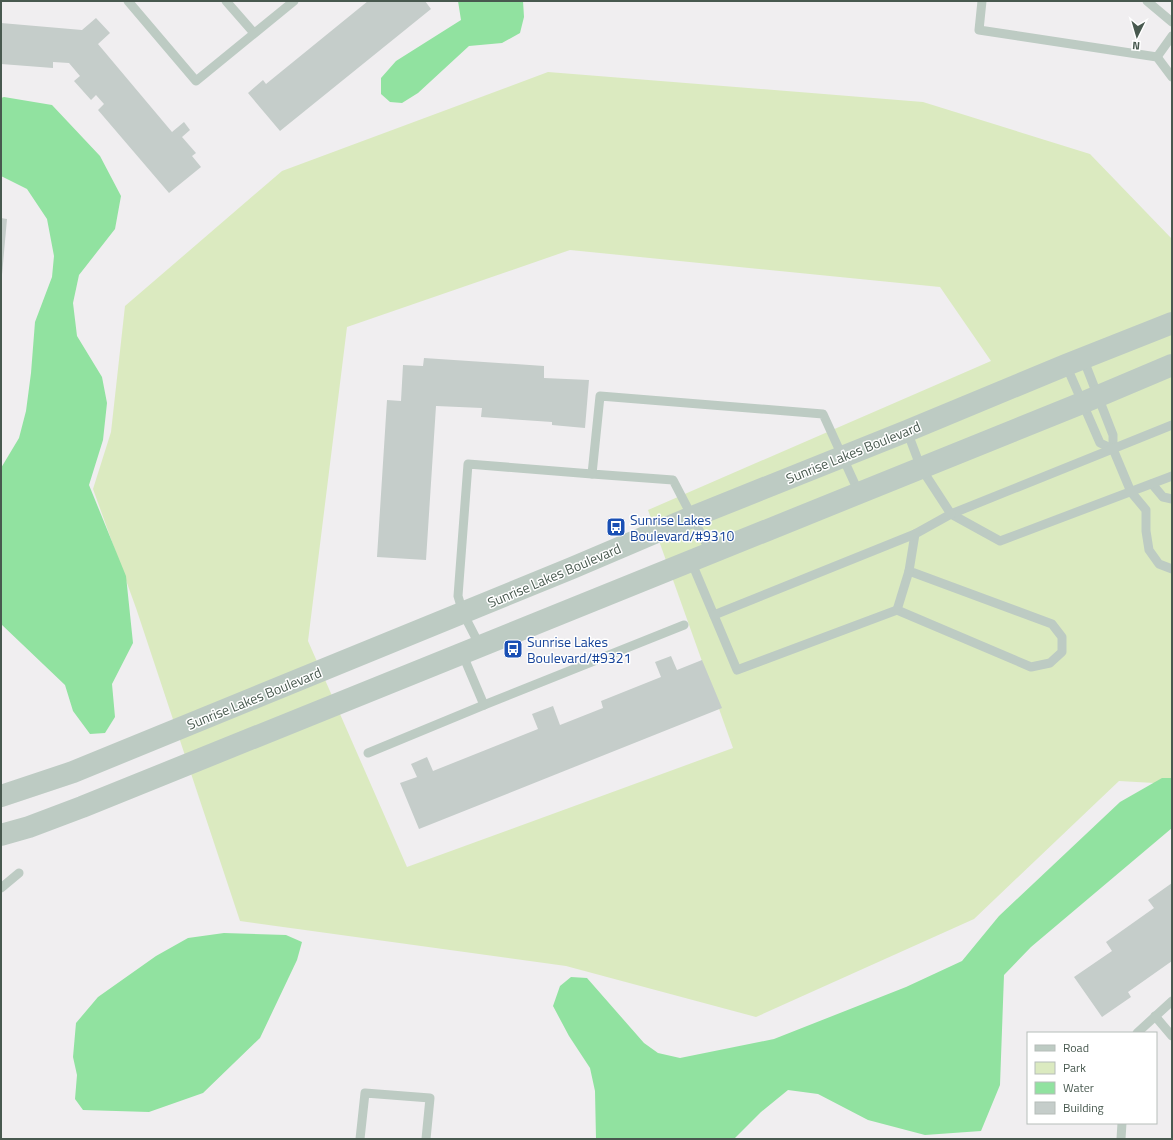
<svg xmlns="http://www.w3.org/2000/svg" width="1173" height="1140" font-family="'Titillium Web',sans-serif">
	<rect width="100%" height="100%" fill="#f0eef0"/>
	<path fill="#dbeac0" fill-rule="evenodd" d="M548 72 923 102 1090 154 1172 239V784L1119 781 974 919 756 1017 566 966 240 921 136 608 93 489 111 432 125 306 282 171ZM570 250 940 287 991 361 648 510 733 748 407 867 308 641 347 327Z"/>
	<g fill="#91e2a0">
		<path d="M458 1H523L524 17 520 33 502 43 469 46 418 93 402 103 390 102 381 94V78L396 61 461 20Z"/>
		<path d="M4 97 52 105 100 156 121 196 115 229 79 275 73 303 77 336 102 377 107 403 103 440 89 485 126 576 133 643 112 684 115 717 105 733 90 734 73 711 65 685 1 624V468L19 438 26 411 31 373 35 322 52 277 54 256 47 219 27 189 1 176V98Z"/>
		<path d="M1162 778H1172V828L1031 947 1004 975 1000 1085 981 1131 925 1135 868 1120 818 1094 788 1090 761 1112 734 1139H596L595 1091 590 1068 569 1036 553 1006 560 986 571 977 587 978 644 1043 658 1053 680 1058 774 1039 906 987 962 961 999 916 1120 802Z"/>
		<path d="M224 933 286 935 302 942 297 960 260 1038 203 1093 149 1112 83 1110 75 1099 77 1075 73 1057 76 1023 98 997 156 956 188 938Z"/>
	</g>
	<g fill="#c5cdca">
		<path d="M368 1H425L431 9 280 131 248 93 263 80 266 84Z"/>
		<path d="M96 18 110 33 98 44 172 132 184 122 190 130 182 137 196 153 192 156 201 167 169 193 98 110 104 104 96 95 91 100 74 81 80 76 69 63 53 62V68L1 64V23L82 30Z"/>
		<path d="M1 218 7 219 2 275 1 274Z"/>
		<path d="M424 358 544 366V378L589 380 585 428 552 425V422L481 417 482 408 436 406 426 560 377 557 387 400 401 401 403 365 423 366Z"/>
		<path d="M671 656 677 670 702 660 722 708 419 829 400 783 417 777 411 764 427 757 433 771 538 729 532 714 553 706 560 725 603 708 601 701 661 677 655 662Z"/>
		<path d="M1172 883V961L1128 992 1131 997 1102 1017 1074 977 1112 951 1106 942 1154 908 1148 900Z"/>
	</g>
	<g fill="none" stroke-linecap="round" stroke-linejoin="round">
		<g stroke="#bdcbc3" stroke-width="9">
			<path d="M128 1 196 81 294 1"/>
			<path d="M226 1 254 33"/>
			<path d="M982 1 979 30 1157 57 1172 77"/>
			<path d="M1147 1 1172 22"/>
			<path d="M1157 57 1172 36"/>
			<path d="M1083 358 1113 435V449L1131 492 1146 510V531L1149 550 1159 564 1172 569"/>
			<path d="M1066 365 1100 443 1113 449"/>
			<path d="M1152 484 1163 497 1172 499"/>
			<path d="M951 514 1000 541 1172 476"/>
			<path d="M951 514 1172 425"/>
			<path d="M711 553 673 480 592 474 600 396 823 414 859 493"/>
			<path d="M691 561 737 670 897 610 1031 667 1050 663 1062 652V637L1052 624 909 571 915 534 951 514 921 468 907 431"/>
			<path d="M897 610 909 571"/>
			<path d="M714 615 915 534"/>
			<path d="M480 646 463 613 458 596 468 464 592 474"/>
			<path d="M484 705 684 625"/>
			<path d="M368 753 484 705 462 653"/>
			<path d="M1 888 19 873"/>
			<path d="M1155 1016 1172 1036"/>
			<path d="M1137 1033 1172 1001"/>
			<path d="M360 1139 365 1093 430 1098 426 1139"/>
			<path d="M1121 1139 1122 1123"/>
		</g>
		<g stroke="#bdcbc3" stroke-width="22">
			<path d="M1 796 73 772 572 568 692 517 907 431 1066 365 1172 323"/>
			<path d="M1 835 29 827 82 807 1082 403 1172 365"/>
		</g>
	</g>
	<defs>
		<g id="bus-square" transform="scale(1)"><rect x="-9" y="-9" width="18" height="18" rx="4" fill="#1a4fb4" stroke="#fff"/><path d="M-5-6H5V4H4V6H2V4H-2V6H-4V4H-5ZM-3.5-4V0h7V-4ZM-3.5 1.2v1.5H-2V1.2ZM2 1.2v1.5H3.5V1.2Z" fill="#fff"/></g>
	</defs>
	<g fill-rule="evenodd">
		<use href="#bus-square" x="616" y="527"/>
		<use href="#bus-square" x="513" y="649"/>
	</g>
	<g text-anchor="middle" dominant-baseline="central" stroke-width="3" stroke-linejoin="round" paint-order="stroke">
		<g font-size="14" fill="#48594f" stroke="#fff">
			<text transform="translate(853 452) rotate(-22)">Sunrise Lakes Boulevard</text>
			<text transform="translate(554 575) rotate(-23)">Sunrise Lakes Boulevard</text>
			<text transform="translate(254 698) rotate(-22)">Sunrise Lakes Boulevard</text>
		</g>
		<g font-size="14" fill="#164399" stroke="#fff" text-anchor="start">
			<text x="630" y="519">Sunrise Lakes<tspan x="630" dy="16">Boulevard/#9310</tspan></text>
			<text x="527" y="641">Sunrise Lakes<tspan x="527" dy="16">Boulevard/#9321</tspan></text>
		</g>
	</g>
	<rect width="1173" height="1140" fill="none" stroke="#48594f" stroke-width="4"/>
	<rect x="1027" y="1032" width="130" height="92" fill="#ffffff" stroke="#b6bdb9"/>
	<rect x="1035" y="1045" width="20" height="6" fill="#bdcbc3" stroke="#b6bdb9"/>
	<text x="1063" y="1052" font-size="12" fill="#48594f">Road</text>
	<rect x="1035" y="1062" width="20" height="12" fill="#dbeac0" stroke="#b6bdb9"/>
	<text x="1063" y="1072" font-size="12" fill="#48594f">Park</text>
	<rect x="1035" y="1082" width="20" height="12" fill="#91e2a0" stroke="#b6bdb9"/>
	<text x="1063" y="1092" font-size="12" fill="#48594f">Water</text>
	<rect x="1035" y="1102" width="20" height="12" fill="#c5cdca" stroke="#b6bdb9"/>
	<text x="1063" y="1112" font-size="12" fill="#48594f">Building</text>
	<g transform="translate(1137 36) rotate(185)" stroke="#ffffff" stroke-width="3" paint-order="stroke">
	<path d="M0-3L7 15L0 10L-7 15Z" fill="#48594f"/>
	<text y="-6" font-size="11" font-weight="bold" text-anchor="middle" fill="#48594f">N</text>
	</g>
</svg>
